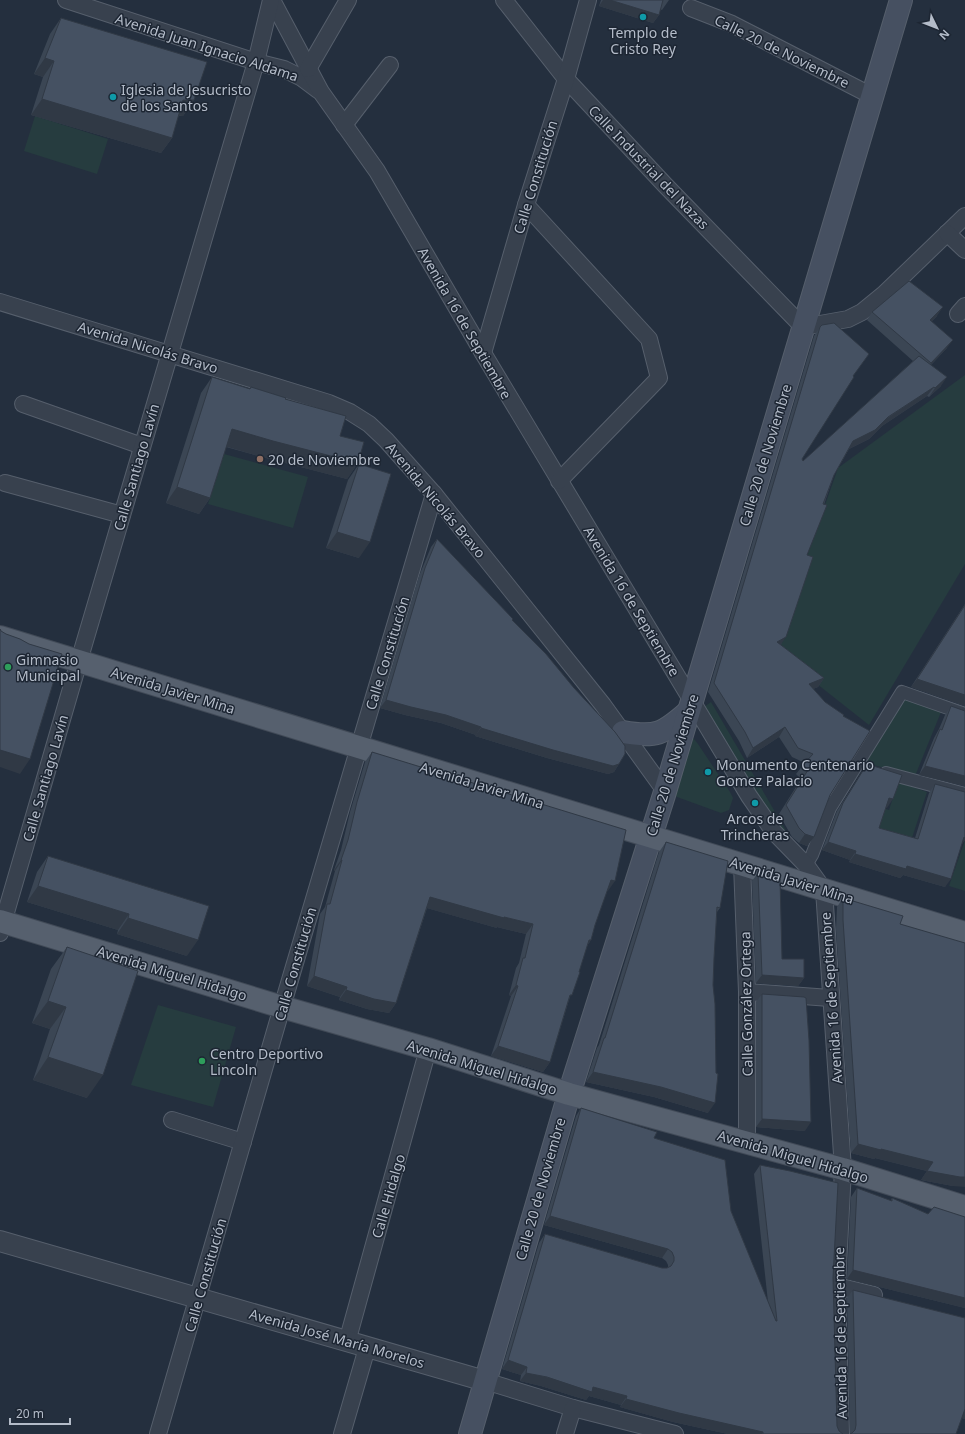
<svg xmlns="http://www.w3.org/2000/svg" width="965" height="1434" font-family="'Noto Sans',sans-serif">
	<rect width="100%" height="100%" fill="#242f3e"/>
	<g fill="#263c3f">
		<path d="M35 116 108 139 97 174 24 151Z"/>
		<path d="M965 375V564L869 725 774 650 838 468Z"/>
		<path d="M224 454 308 477 293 528 208 504Z"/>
		<path d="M903 696 941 712 915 776 862 762Z"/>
		<path d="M711 702 795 846 763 823 697 712Z"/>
		<path d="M690 738 694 739 698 744 730 792 733 798 729 810 721 813 677 797 673 793Z"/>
		<path d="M898 782 927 792 910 844 874 840 868 803 889 810Z"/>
		<path d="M965 840V891L949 886Z"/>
		<path d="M158 1005 236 1027 213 1107 131 1085Z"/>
	</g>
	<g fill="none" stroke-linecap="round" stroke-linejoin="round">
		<g stroke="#565f6c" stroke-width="14">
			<g id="pedestrian">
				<path d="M886 773 965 794"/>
				<path d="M806 865 812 855 830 808 902 692 965 714"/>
			</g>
		</g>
		<g stroke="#565f6c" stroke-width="18">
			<g id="minor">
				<path d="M66 0 256 62 284 69 302 78 318 90"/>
				<path d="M272 0 321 92 377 171 483 353 749 796 774 832 806 865 824 890 843 1169 837 1286 841 1434"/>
				<path d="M504 0 566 79 665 185 803 327 848 319 862 312 884 294 965 216"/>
				<path d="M691 8 732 24 872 96"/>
				<path d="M308 69 348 0"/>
				<path d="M344 125 390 65"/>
				<path d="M526 205 649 339 659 378 559 481"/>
				<path d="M947 233 965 250"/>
				<path d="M0 302 329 403 350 412 369 424 386 440 434 494 603 705 665 791"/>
				<path d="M958 314 965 306"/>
				<path d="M483 353 526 205 566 79 588 0"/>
				<path d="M23 404 142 446"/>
				<path d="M5 483 122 515"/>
				<path d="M742 865 747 992V1142"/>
				<path d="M0 933 79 661 256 62 271 0"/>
				<path d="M747 992 830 998"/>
				<path d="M172 1120 243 1142"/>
				<path d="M837 1286 874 1295"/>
				<path d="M347 1342 428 1049"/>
				<path d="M485 1381 573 1408 675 1434"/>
				<path d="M158 1434 282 1007 434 494"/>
				<path d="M342 1434 367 1348"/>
				<path d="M565 1434 573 1408"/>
			</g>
		</g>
		<g stroke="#565f6c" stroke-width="22">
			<path id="tertiary" d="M0 1241 485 1381"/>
		</g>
		<g stroke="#565f6c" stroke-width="24">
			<g id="secondary">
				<path d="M623 732C656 738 663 734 688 712"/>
				<path d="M470 1434 569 1094 664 795 901 0"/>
			</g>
		</g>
		<g stroke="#414a57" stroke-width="24">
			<g id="primary">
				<path d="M0 637 965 933"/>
				<path d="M0 921 282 1007 428 1049 569 1094 843 1169 965 1207"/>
			</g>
		</g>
		<use href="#pedestrian" stroke="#38414e" stroke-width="12"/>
		<use href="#minor" stroke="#38414e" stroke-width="16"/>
		<use href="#tertiary" stroke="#38414e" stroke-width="20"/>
		<use href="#secondary" stroke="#465061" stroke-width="22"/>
		<use href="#primary" stroke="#56606e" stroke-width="22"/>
	</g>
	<g fill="#3b4654">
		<path d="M601 0H669L662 10 660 9 659 15 653 23 599 6Z"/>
		<path d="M61 18 194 100 183 116H178L172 138 161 153 31 115 43 77 34 74 50 34Z"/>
		<path d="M872 312 937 316 931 322 947 348 931 365 941 386 929 397 927 396 882 426 869 439 849 449 834 475 807 555 781 645 824 678 818 687 813 689 825 702 843 716 830 795 814 837 807 846 799 843 792 837 779 814 801 779 796 774 805 763 792 757 779 737 747 758 739 741 708 692 814 336 820 327 853 376 802 459 803 461 913 361 867 320Z"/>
		<path d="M212 377 250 389 251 387 285 399 340 436 358 463 347 479 262 457 226 447 210 498 199 514 166 503 201 393Z"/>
		<path d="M359 464V558L326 548 348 480Z"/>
		<path d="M437 539 512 620 619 764 614 772 608 774 547 758 475 736 476 735 441 723 405 715 380 708 419 576 431 547Z"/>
		<path d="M965 604V706L911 687Z"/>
		<path d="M951 706 965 711V786L919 775 934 738 939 729 945 715Z"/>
		<path d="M372 752 608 891 607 890 595 925 591 940 587 946 569 1000 550 1062 543 1072 491 1056 511 996 509 995 516 968 519 963 526 934 497 927V928L427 908 396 1003 389 1013 367 1009 339 1000 340 997 307 986 320 914 325 907 335 871 334 870 341 850 350 812 365 762Z"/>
		<path d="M867 764 887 808 886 807 879 828 915 838 929 793 935 784 965 792V840L961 845 945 887 903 875 900 878 849 862 850 860 822 850 837 811Z"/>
		<path d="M666 842 720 908 717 912 714 958 708 1113 654 1097 586 1082 597 1048 599 1045 659 852Z"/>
		<path d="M48 856 187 956 117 934 118 930 27 902 37 872Z"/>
		<path d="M758 873 782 959 804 978 798 986 756 983 752 881Z"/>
		<path d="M843 898 900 924 953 1186 921 1180 927 1171 875 1158 874 1159 851 1153 836 929 837 907Z"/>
		<path d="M67 947 87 1098 33 1080 50 1029 32 1023 51 969Z"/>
		<path d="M762 994 805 1131 756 1127V1002Z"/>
		<path d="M581 1108 654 1138 731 1211 768 1302 754 1174 760 1165 833 1278 837 1426 839 1431 843 1434H728L673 1422 620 1407 621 1405 589 1396 586 1400 541 1386 520 1381 521 1375 502 1369 539 1243 545 1234 662 1268H667L668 1267V1265L666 1261 662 1258 544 1225 576 1116Z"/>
		<path d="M857 1188 890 1201 892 1198 928 1214 965 1218V1308L847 1279 851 1197Z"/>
		<path d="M853 1290 965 1318V1419L962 1418 850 1434 847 1298Z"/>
	</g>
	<g fill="#303945">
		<path d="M603 0H610L659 15 653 23 599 6Z"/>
		<path d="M45 58 54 61 43 77 34 74Z"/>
		<path d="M42 99 172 138 161 153 31 115Z"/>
		<path d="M183 100H194L183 116 172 115Z"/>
		<path d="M943 307 937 316 924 329 930 320Z"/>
		<path d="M953 340 947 348 925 371 931 363Z"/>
		<path d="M947 377 941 386 929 397 935 388Z"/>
		<path d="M934 387 927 396 882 426 869 439 847 450 853 441Z"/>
		<path d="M232 429 358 463 347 479 262 457 221 445Z"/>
		<path d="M177 487 210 498 199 514 166 503Z"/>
		<path d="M337 532 370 542 359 558 326 548Z"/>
		<path d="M786 637 780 646 777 642Z"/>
		<path d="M824 678 818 687 803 693 809 684Z"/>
		<path d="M917 679 965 695V706L911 687Z"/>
		<path d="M386 700 446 715 481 727 476 735 441 723 405 715 380 708Z"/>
		<path d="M785 727 779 737 747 758 753 748Z"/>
		<path d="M481 728 619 764 614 772 608 774 547 758 475 736Z"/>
		<path d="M0 750 30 759 20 774 0 767Z"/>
		<path d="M925 766 965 776V786L919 775Z"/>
		<path d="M889 798 893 799 887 808 883 806Z"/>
		<path d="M805 834 814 837 807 846 799 843Z"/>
		<path d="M964 837 965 838V840L960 847Z"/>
		<path d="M828 842 856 851 850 860 822 850Z"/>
		<path d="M855 854 907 866 951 879 945 887 903 875 900 878 849 862Z"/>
		<path d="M341 860H342L335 871 334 870Z"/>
		<path d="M611 880 615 881 608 891 604 890Z"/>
		<path d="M38 886 129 914 118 930 27 902Z"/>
		<path d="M430 897 504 917 533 924 526 934 497 927V928L423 907Z"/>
		<path d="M128 918 198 940 187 956 117 934Z"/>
		<path d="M589 940H591L584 950Z"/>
		<path d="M762 975 804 978 798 986 756 983Z"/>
		<path d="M314 976 347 987 340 997 307 986Z"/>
		<path d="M516 985 518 986 511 996 509 995Z"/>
		<path d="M346 990 396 1003 389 1013 367 1009 339 1000Z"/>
		<path d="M48 1001 66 1007 50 1029 32 1023Z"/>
		<path d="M498 1046 550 1062 543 1072 491 1056Z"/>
		<path d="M48 1057 103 1075 87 1098 33 1080Z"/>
		<path d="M593 1072 661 1087 715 1103 708 1113 654 1097 586 1082Z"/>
		<path d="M762 1119 811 1122 805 1131 756 1127Z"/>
		<path d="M858 1144 881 1149 933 1162 927 1171 875 1158 874 1159 851 1153Z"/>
		<path d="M927 1171 965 1177V1187L953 1186 921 1180Z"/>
		<path d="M550 1216 668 1249 662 1258 544 1225Z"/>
		<path d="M853 1270 965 1298V1308L847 1279Z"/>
		<path d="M508 1360 527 1367 521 1375 502 1369Z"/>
		<path d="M526 1373 593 1387 627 1396 621 1405 589 1396 586 1400 541 1386 520 1381Z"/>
		<path d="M626 1399 763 1432 762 1434H728L673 1422 620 1407Z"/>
		<path d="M965 1409V1419L959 1418Z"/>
	</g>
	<g fill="#455162" stroke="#303945">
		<path d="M610 0H663L659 15Z"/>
		<path d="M61 18 207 62 194 100H183L172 138 42 99 54 61 45 58Z"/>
		<path d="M909 281 943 307 930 320 953 340 931 363 872 312Z"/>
		<path d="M834 323 869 354 853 376 854 377 802 459 803 461 919 356 947 377 935 388 934 387 888 417 875 430 853 441 834 475 823 504 827 505 807 555 813 557 786 637 777 642 824 678 809 684 825 702 844 715 843 716 870 731 830 795 814 837 805 834 799 828 786 805 808 770 803 765 813 754 798 748 785 727 753 748 745 732 714 683 820 327 822 325Z"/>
		<path d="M212 377 250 389 251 387 286 398 285 399 346 416 340 436 364 442 358 463 273 441 232 429 210 498 177 487Z"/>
		<path d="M359 464 391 474 370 542 337 532Z"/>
		<path d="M437 539 513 619 512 620 546 654 574 688 615 732 625 746V754L619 764 613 766 553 750 481 728V727L446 715 411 707 386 700 425 568Z"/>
		<path d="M965 605V695L917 679Z"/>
		<path d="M0 629 1 631 6 634 20 639 29 644 62 654 30 759 0 750Z"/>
		<path d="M951 706 965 711V776L925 766 940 729 942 730Z"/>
		<path d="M372 752 626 830 615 881 611 880 595 925 591 940H589L579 972H580L572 995H570L550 1062 498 1046 518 986 516 985 523 958H525L533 924 504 917V918L430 897 396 1003 374 999 346 990 347 987 314 976 327 904H330L342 860H341L348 840 357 802Z"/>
		<path d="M867 764 902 775 893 799 889 798 879 828 918 839 935 784 965 792V838L964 837 951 879 907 866 906 869 855 854 856 851 828 842 843 803Z"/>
		<path d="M666 842 728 861 720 908 717 907 714 958 713 985 715 1004 716 1073 718 1074 715 1103 661 1087 593 1072 604 1038H605Z"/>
		<path d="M48 856 209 906 198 940 128 918 129 914 38 886Z"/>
		<path d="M758 873 780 879 782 959H804V978L762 975Z"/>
		<path d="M843 898 903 916 900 924 965 943V1177H960L927 1171 933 1162 881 1149V1150L858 1144 843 920Z"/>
		<path d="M67 947 138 971 103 1075 48 1057 66 1007 48 1001Z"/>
		<path d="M762 994 804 997 806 998 809 1040 811 1122 762 1119Z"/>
		<path d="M581 1108 657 1132 654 1138 725 1160 731 1211 776 1321H777L760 1165 790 1171 838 1183 833 1278 837 1426 839 1431 843 1434H763V1432L679 1413 626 1399 627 1396 593 1387 592 1392 547 1377 526 1373 527 1367 508 1360 545 1234 662 1268H667L671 1266 674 1261V1257L672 1252 668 1249 550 1216Z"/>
		<path d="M857 1188 892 1201V1198L928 1214 934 1207 965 1217V1298L853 1270Z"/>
		<path d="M853 1290 965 1318V1409L956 1434H850L852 1433 855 1430 856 1425Z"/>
	</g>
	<g fill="#0f9aa8" stroke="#1d2633" stroke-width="1.5">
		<circle cx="643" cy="17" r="4"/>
		<circle cx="113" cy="97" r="4"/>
		<circle cx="708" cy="772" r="4"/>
		<circle cx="755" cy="803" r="4"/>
	</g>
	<circle fill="#8d6e63" stroke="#1d2633" stroke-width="1.5" cx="260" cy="459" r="4"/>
	<g fill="#2e9e5b" stroke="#1d2633" stroke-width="1.5">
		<circle cx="8" cy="667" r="4"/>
		<circle cx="202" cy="1061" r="4"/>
	</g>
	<g text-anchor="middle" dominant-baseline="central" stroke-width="3" stroke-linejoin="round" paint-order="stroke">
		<g font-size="14" fill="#b4bcc9" stroke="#1d2633" text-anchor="start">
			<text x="643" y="32" text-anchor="middle">Templo de<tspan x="643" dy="16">Cristo Rey</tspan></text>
			<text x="121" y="89">Iglesia de Jesucristo<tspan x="121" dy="16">de los Santos</tspan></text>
			<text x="268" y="459">20 de Noviembre</text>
			<text x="16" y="659">Gimnasio<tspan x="16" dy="16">Municipal</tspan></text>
			<text x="716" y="764">Monumento Centenario<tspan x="716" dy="16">Gomez Palacio</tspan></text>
			<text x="755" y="818" text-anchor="middle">Arcos de<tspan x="755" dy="16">Trincheras</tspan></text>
			<text x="210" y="1053">Centro Deportivo<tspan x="210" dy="16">Lincoln</tspan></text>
		</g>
		<g font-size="14" fill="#b4bcc9" stroke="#1d2633">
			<text transform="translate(207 47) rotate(18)">Avenida Juan Ignacio Aldama</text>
			<text transform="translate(782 51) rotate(26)">Calle 20 de Noviembre</text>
			<text transform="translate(649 167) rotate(46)">Calle Industrial del Nazas</text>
			<text transform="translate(535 177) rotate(-73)">Calle Constitución</text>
			<text transform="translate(465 323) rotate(60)">Avenida 16 de Septiembre</text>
			<text transform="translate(148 347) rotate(17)">Avenida Nicolás Bravo</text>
			<text transform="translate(765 455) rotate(-73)">Calle 20 de Noviembre</text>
			<text transform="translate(136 467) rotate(-74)">Calle Santiago Lavín</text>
			<text transform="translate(436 500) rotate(50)">Avenida Nicolás Bravo</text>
			<text transform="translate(632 601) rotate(59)">Avenida 16 de Septiembre</text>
			<text transform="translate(387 653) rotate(-73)">Calle Constitución</text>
			<text transform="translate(173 690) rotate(17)">Avenida Javier Mina</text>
			<text transform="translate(672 765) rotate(-73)">Calle 20 de Noviembre</text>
			<text transform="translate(45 778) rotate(-74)">Calle Santiago Lavín</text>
			<text transform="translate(482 785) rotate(17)">Avenida Javier Mina</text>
			<text transform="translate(792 880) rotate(17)">Avenida Javier Mina</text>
			<text transform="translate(295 964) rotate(-74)">Calle Constitución</text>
			<text transform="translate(172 973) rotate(17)">Avenida Miguel Hidalgo</text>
			<text transform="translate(831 998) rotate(-94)">Avenida 16 de Septiembre</text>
			<text transform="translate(746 1004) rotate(-91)">Calle González Ortega</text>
			<text transform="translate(482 1067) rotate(17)">Avenida Miguel Hidalgo</text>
			<text transform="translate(793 1156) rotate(16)">Avenida Miguel Hidalgo</text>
			<text transform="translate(540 1189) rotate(-74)">Calle 20 de Noviembre</text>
			<text transform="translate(388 1196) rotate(-74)">Calle Hidalgo</text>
			<text transform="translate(205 1275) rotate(-74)">Calle Constitución</text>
			<text transform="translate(840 1333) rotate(-91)">Avenida 16 de Septiembre</text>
			<text transform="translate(337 1338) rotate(16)">Avenida José María Morelos</text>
		</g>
	</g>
	<g transform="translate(937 28) rotate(133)" stroke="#1d2633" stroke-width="3" paint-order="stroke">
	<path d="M0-3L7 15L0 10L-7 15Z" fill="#b4bcc9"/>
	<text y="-6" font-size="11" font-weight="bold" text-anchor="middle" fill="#b4bcc9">N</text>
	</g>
	<path d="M10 1418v6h60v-6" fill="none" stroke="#b4bcc9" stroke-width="2"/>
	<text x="16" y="1418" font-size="12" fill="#b4bcc9" stroke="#1d2633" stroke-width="3" paint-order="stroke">20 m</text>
</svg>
